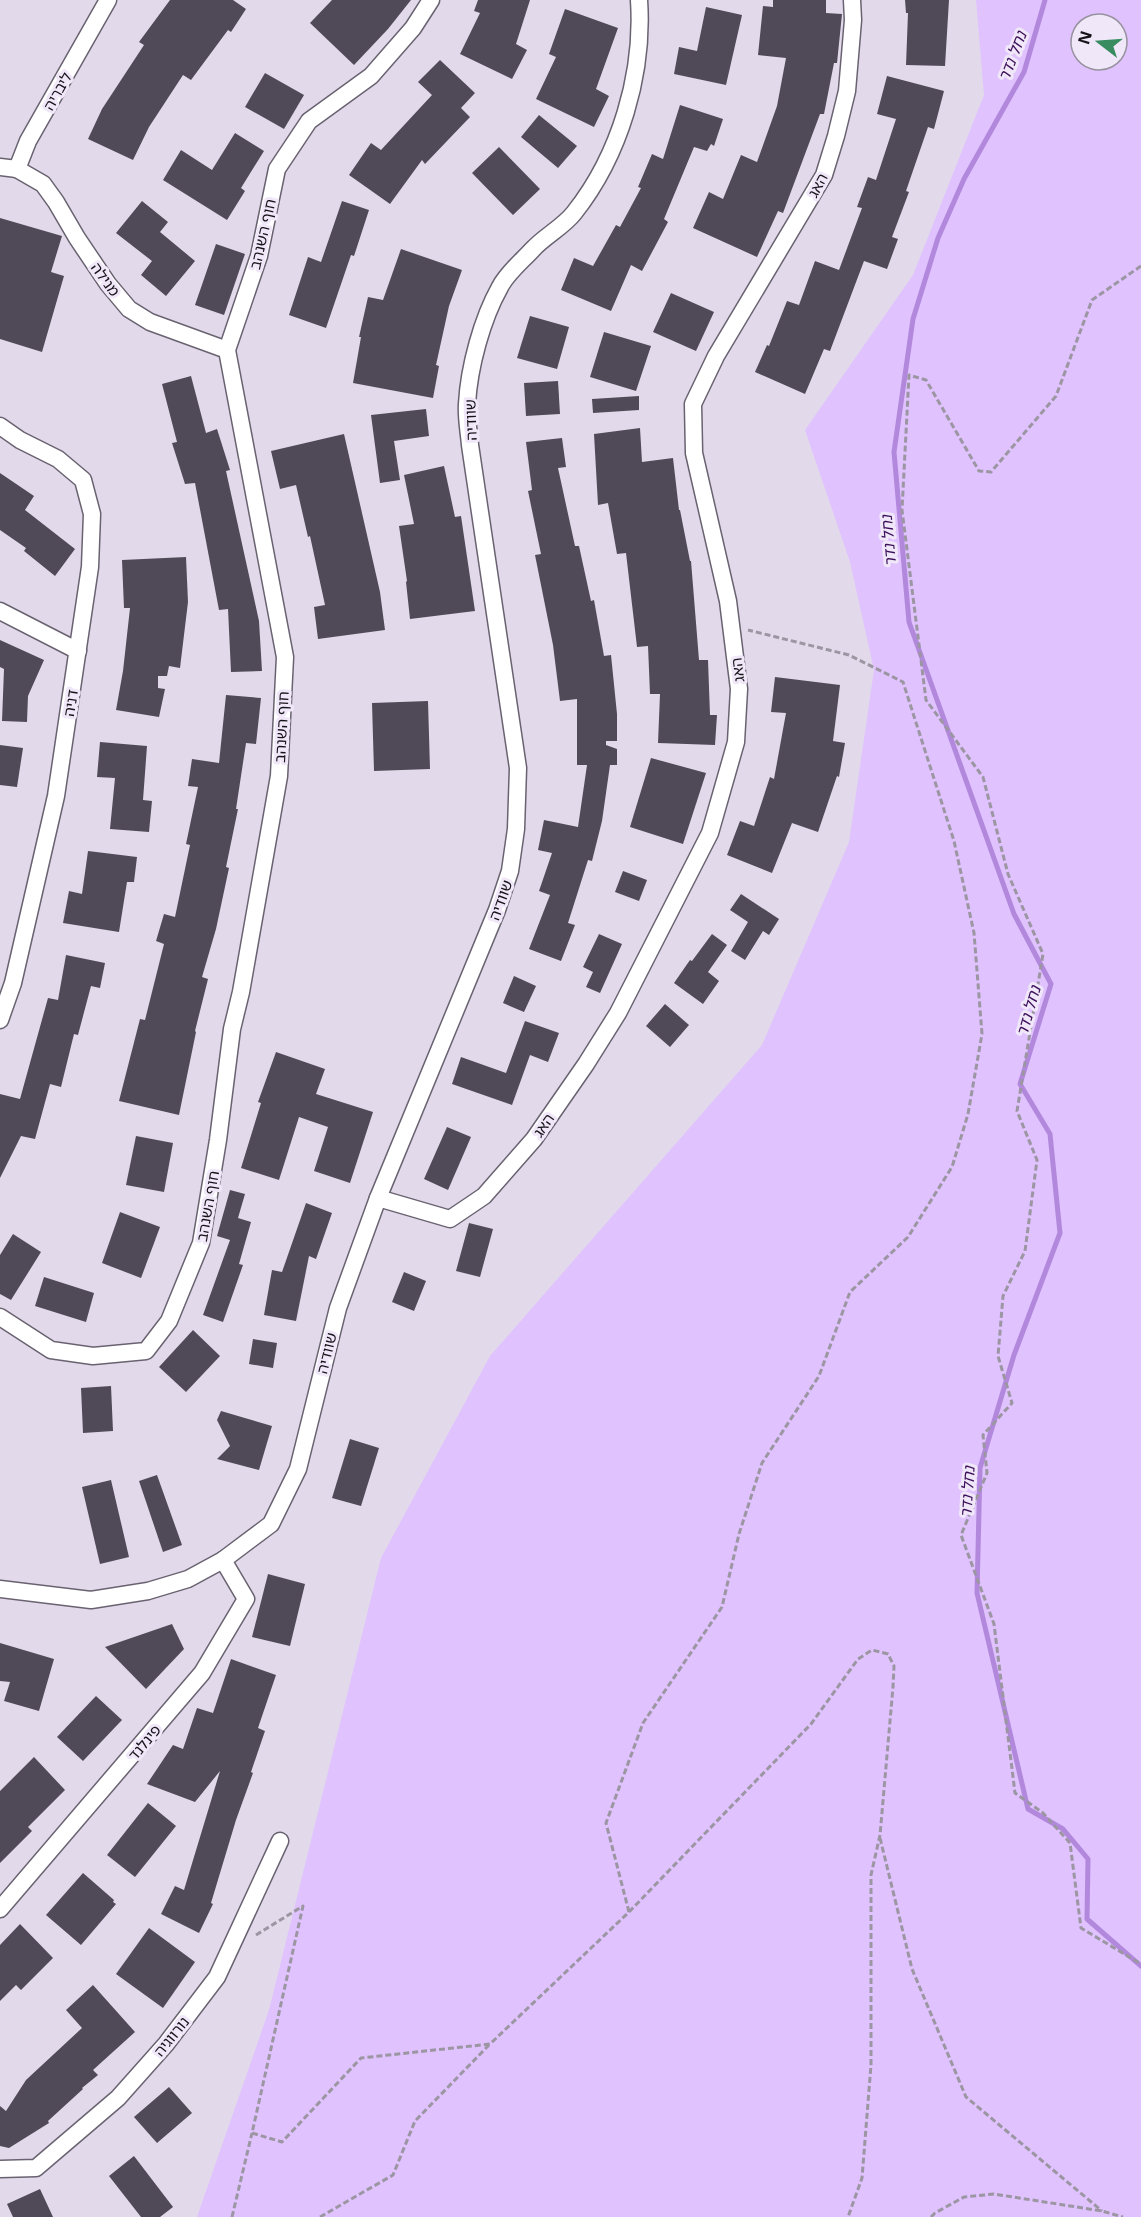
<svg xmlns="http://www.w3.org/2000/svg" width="1141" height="2217" font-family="'Noto Sans','Noto Sans Hebrew',sans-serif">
	<rect width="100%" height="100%" fill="#e2daeb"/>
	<path fill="#dfc2fe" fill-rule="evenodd" d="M976 0H1141V2217H197L269 2010 381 1558 490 1356 762 1045 849 842 874 670 850 562 805 430 913 275 984 95ZM1081 24H1117V60H1081Z"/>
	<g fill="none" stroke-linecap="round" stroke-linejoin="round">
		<path stroke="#b288dc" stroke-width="5" d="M1045 0 1024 72 964 179 938 238 913 319 894 452 909 622 1014 914 1051 984 1020 1084 1050 1134 1060 1233 1014 1355 980 1468 977 1593 1028 1809 1063 1829 1088 1859 1087 1919 1141 1966"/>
	</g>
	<g fill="#504a58">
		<path d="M170 0H233L246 9 231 32 228 30 191 80 183 75 149 127 133 160 88 139 102 109 144 45 139 42Z"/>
		<path d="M332 0H411L388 29 354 65 310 23Z"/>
		<path d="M478 0H530L516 44 527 50 512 79 460 54 480 13 474 11Z"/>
		<path d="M773 0H826V13L842 14 837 63H834L824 114H820L783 213 778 211 757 257 693 228 709 192 723 199 741 155 757 162 777 106 786 58 758 55 763 6 773 7Z"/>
		<path d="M905 0H949L945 66 906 65 908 13H906Z"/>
		<path d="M706 7 742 15 726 85 674 74 679 47 697 51Z"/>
		<path d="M565 9 618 28 596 89 609 96 594 127 536 99 556 57 549 54Z"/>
		<path d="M440 60 475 93 461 108 470 117 425 164 422 160 390 204 349 175 371 143 381 150 432 95 418 82Z"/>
		<path d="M265 73 304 95 284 129 245 107Z"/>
		<path d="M887 76 944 91 934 129 928 127 906 191 909 192 892 237 898 239 887 269 864 261 830 351 824 349 805 394 755 372 767 345 769 346 787 301 799 305 815 261 839 270 862 208 857 207 868 177 876 180 896 119 877 114Z"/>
		<path d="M680 105 723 119 714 146 711 144 707 151 694 147 664 219 668 222 642 271 631 265 611 311 561 290 574 258 593 266 616 225 620 227 641 188 638 187 652 154 663 159Z"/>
		<path d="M539 115 577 146 558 168 521 137Z"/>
		<path d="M235 133 264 151 241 188 245 191 227 220 163 180 181 150 212 170Z"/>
		<path d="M499 147 540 189 513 215 472 173Z"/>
		<path d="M142 201 168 222 160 232 195 261 166 296 141 275 152 261 116 233Z"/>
		<path d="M342 201 369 210 354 256 351 255 326 328 289 315 308 257 321 262Z"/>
		<path d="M0 218 62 236 51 272 64 276 42 352 0 339Z"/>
		<path d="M216 244 245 254 224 315 195 305Z"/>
		<path d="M401 249 462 270 449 306 436 365 439 366 433 398 353 383 361 337H359L368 297 383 300Z"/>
		<path d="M671 293 714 312 696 351 653 332Z"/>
		<path d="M530 316 569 327 557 369 517 358Z"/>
		<path d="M604 332 651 346 636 391 590 377Z"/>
		<path d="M191 376 206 433 217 429 230 470 226 471 259 621 262 671 231 672 228 609 219 610 195 483 185 484 172 443 177 442 162 384Z"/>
		<path d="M558 381 560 414 526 416 524 383Z"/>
		<path d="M639 396V410L593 413 592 399Z"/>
		<path d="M426 409 429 436 394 441 400 480 380 483 371 415Z"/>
		<path d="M640 428 642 462 673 458 679 510H680L690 561H691L699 660H708L710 715H717L715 745 658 743 660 694H650L648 646 637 647 626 553 617 554 608 503 598 505 594 434Z"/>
		<path d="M344 434 380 592 385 630 318 639 314 607 325 605 310 536 308 537 296 485 280 489 271 451Z"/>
		<path d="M562 438 566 467 558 468 575 546H579L591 601 594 600 604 656 611 655 617 714V741H606V745L617 749V765H610L602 821 592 861 588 860 568 923 575 925 561 961 529 949 550 895 539 891 552 853 538 850 544 820 578 827 587 765H577V699L560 701 553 645 535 555 541 554 528 491 532 490 526 442Z"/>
		<path d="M444 466 455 517 461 516 475 611 410 619 406 582 407 581 399 526 414 524 404 475Z"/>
		<path d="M0 473 34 496 25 510 75 549 55 576 24 551 26 548 0 530Z"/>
		<path d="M186 557 188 602 180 668 169 666 167 676H158V688L165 689 159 717 116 710 123 671 130 608H124L122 560Z"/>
		<path d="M0 640 44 660 28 696 27 722 2 721 4 669 0 667Z"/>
		<path d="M775 677 840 685 833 741 845 743 839 777 837 776 818 832 792 823 772 873 727 855 740 821 754 826 770 777 774 779 786 713 771 712Z"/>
		<path d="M226 695 261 698 256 744 246 743 236 809H238L226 867 229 868 216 929 202 977 208 979 195 1031 196 1032 179 1115 119 1101 140 1019 145 1020 164 944 156 941 164 914 175 917 190 845 186 844 198 787 188 786 192 759 219 763Z"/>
		<path d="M428 701 430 769 374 771 372 703Z"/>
		<path d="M100 742 147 746 143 800 152 801 149 832 110 829 115 778 97 777Z"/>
		<path d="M0 745 23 748 17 787 0 785Z"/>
		<path d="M651 758 706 773 683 844 630 827Z"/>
		<path d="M88 851 137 857 134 882H127L119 932 63 923 69 891 82 894Z"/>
		<path d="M623 871 647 880 639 901 615 892Z"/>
		<path d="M741 894 779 919 769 935 763 931 745 960 731 951 748 922 730 910Z"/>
		<path d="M599 934 622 944 600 993 586 987 593 972 583 967Z"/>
		<path d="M712 934 727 945 708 972 719 981 703 1004 674 983 690 960 692 961Z"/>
		<path d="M66 955 105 963 100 988 91 986 78 1035 74 1034 61 1087 50 1084 35 1139 21 1136 0 1178V1094L20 1099 48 998 58 1000Z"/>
		<path d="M514 976 536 986 524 1012 503 1003Z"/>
		<path d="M665 1004 689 1025 670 1047 646 1026Z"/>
		<path d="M525 1021 559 1033 548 1062 530 1055 512 1105 452 1084 461 1057 506 1073Z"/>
		<path d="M276 1052 325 1069 316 1094 373 1112 350 1183 314 1171 328 1127 299 1117 279 1180 241 1168 261 1103 258 1102Z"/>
		<path d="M447 1127 471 1137 448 1190 424 1179Z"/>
		<path d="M136 1136 173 1143 164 1192 126 1185Z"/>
		<path d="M230 1190 245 1194 238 1218 251 1222 239 1264 243 1265 223 1322 203 1315 230 1240 217 1236Z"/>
		<path d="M306 1203 332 1213 316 1259 309 1256 296 1321 264 1315 272 1270 282 1272Z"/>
		<path d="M120 1212 160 1227 141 1278 102 1263Z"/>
		<path d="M469 1223 493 1229 480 1277 456 1271Z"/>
		<path d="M13 1234 41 1252 11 1300 0 1294V1255Z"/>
		<path d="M404 1272 426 1281 414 1311 392 1302Z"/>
		<path d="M44 1277 94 1293 86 1322 35 1306Z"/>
		<path d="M193 1330 220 1356 186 1392 159 1367Z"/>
		<path d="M253 1339 277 1343 273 1368 249 1364Z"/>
		<path d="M111 1386 113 1431 83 1433 81 1388Z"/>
		<path d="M221 1411 272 1426 259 1470 217 1459 230 1446 217 1420Z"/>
		<path d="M350 1439 379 1448 361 1506 332 1498Z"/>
		<path d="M157 1475 182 1545 163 1552 139 1481Z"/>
		<path d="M111 1480 129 1557 100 1564 82 1487Z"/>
		<path d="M268 1574 305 1584 290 1646 252 1637Z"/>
		<path d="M172 1624 184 1649 146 1689 105 1647Z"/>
		<path d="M0 1643 54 1659 39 1711 4 1701 10 1682 0 1681Z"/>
		<path d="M231 1659 276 1675 258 1728 265 1731 251 1772 253 1773 236 1820 211 1903 213 1904 199 1933 161 1914 175 1886 184 1890 220 1771 195 1802 147 1784 173 1745 183 1749 197 1708 213 1713Z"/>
		<path d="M96 1696 122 1720 83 1761 57 1737Z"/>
		<path d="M34 1757 65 1790 28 1827 32 1831 0 1863V1791Z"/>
		<path d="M148 1803 176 1826 135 1877 107 1855Z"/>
		<path d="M83 1873 114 1900 113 1902 116 1904 81 1945 46 1915Z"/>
		<path d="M20 1924 53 1958 21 1990 16 1985 0 2001V1945Z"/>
		<path d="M149 1928 195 1962 163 2008 116 1974Z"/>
		<path d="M93 1985 135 2032 93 2070 98 2075 82 2088 83 2089 48 2121 49 2123 9 2148 0 2146V2106L6 2111 26 2080 82 2028 66 2010Z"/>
		<path d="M169 2087 192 2113 157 2143 134 2117Z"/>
		<path d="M134 2156 173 2207 160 2217H141L109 2176Z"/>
		<path d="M40 2189 53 2217H13L7 2204Z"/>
	</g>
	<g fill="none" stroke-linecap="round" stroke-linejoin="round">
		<g stroke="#696270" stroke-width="19">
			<g id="minor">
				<path d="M0 167 17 169 28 141 108 0"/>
				<path d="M17 169 43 184 56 202 77 238 108 284 129 309 150 322 227 350"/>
				<path d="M0 426 20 440 58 459 83 480 92 514 90 567 56 796 13 983 0 1020"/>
				<path d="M0 611 78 651"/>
				<path d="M378 1198 450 1219 484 1196 534 1139 586 1064 618 1013 710 833 736 742 739 689 728 601 694 453 693 404 716 356 824 175 836 136 847 91 853 20 852 0"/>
				<path d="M0 1317 51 1350 93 1356 146 1351 169 1321 201 1243 218 1140 232 1029 241 992 279 776 285 657 227 350 259 256 277 169 309 121 371 76 413 28 431 0"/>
				<path d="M0 1589 91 1600 148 1591 188 1579 223 1560 271 1524 298 1469 338 1308 378 1198 497 910 510 871 516 829 518 768 470 445C469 432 466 418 467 404 469 367 482 319 500 287 507 273 522 261 533 249 545 236 563 227 574 213 620 155 644 74 639 0"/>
				<path d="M0 1909 202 1673 246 1599 223 1560"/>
				<path d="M0 2169 36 2168 118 2098 166 2044 217 1977 280 1841"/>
			</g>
		</g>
		<g stroke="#9c96a3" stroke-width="3" stroke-dasharray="6 3" stroke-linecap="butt">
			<path d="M1141 266 1092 300 1056 396 991 472 979 471 926 380 909 375 902 510 926 700 983 777 1008 874 1043 954 1017 1111 1037 1160 1025 1251 1003 1296 998 1356 1012 1403 983 1435 987 1473 961 1535 994 1624 1015 1793 1043 1813 1070 1843 1081 1928 1141 1964"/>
			<path d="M880 1838 912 1969 966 2097 1102 2211"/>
			<path d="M629 1912 606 1823 643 1723 722 1607 739 1534 762 1463 819 1376 850 1292 908 1237 952 1167 968 1114 982 1034 974 933 954 841 903 682 849 655 748 630"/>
			<path d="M256 1935 303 1906 252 2133 282 2142 361 2058 490 2044 629 1912 685 1854 811 1724 858 1659 872 1650 888 1654 894 1666 893 1687 880 1835 871 1875V2065L862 2178 848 2217"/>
			<path d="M232 2217 252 2133"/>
			<path d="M320 2217 393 2175 415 2121 489 2045"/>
			<path d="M931 2217 935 2213 964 2197 994 2194 1102 2211 1123 2217"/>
		</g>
		<use href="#minor" stroke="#fff" stroke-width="16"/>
	</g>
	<g text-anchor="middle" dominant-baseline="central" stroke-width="6" stroke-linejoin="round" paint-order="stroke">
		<g font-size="15" fill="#151218" stroke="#f0e8f9">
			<text transform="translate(57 91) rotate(-60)">ליבריה</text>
			<text transform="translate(817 185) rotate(-62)">האג</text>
			<text transform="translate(262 234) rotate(-77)">חוף השנהב</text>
			<text transform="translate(106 279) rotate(54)">מנילה</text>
			<text transform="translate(470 420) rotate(-92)">שוודיה</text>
			<text transform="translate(737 670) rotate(-97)">האג</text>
			<text transform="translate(70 703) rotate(-81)">דניה</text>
			<text transform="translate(281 727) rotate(-87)">חוף השנהב</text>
			<text transform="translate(500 900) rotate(-70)">שוודיה</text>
			<text transform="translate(543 1125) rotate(-55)">האג</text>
			<text transform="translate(207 1206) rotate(-80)">חוף השנהב</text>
			<text transform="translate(326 1353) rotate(-76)">שוודיה</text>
			<text transform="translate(144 1742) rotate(-50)">פינלנד</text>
			<text transform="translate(171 2036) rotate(-51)">נורווגיה</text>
		</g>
		<g font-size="16" font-style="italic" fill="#3c0f5a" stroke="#f0e8f9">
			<text transform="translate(1012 56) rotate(-69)">נחל נדר</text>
			<text transform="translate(888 541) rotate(-95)">נחל נדר</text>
			<text transform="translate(1028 1011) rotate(-74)">נחל נדר</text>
			<text transform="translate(967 1492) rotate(-86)">נחל נדר</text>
		</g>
	</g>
	<g transform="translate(1099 42) rotate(287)"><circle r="28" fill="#f0e8f9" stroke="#98929f" stroke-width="1.5"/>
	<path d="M0-4.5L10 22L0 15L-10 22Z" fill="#388c5f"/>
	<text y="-9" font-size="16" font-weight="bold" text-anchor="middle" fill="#151218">N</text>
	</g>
</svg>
